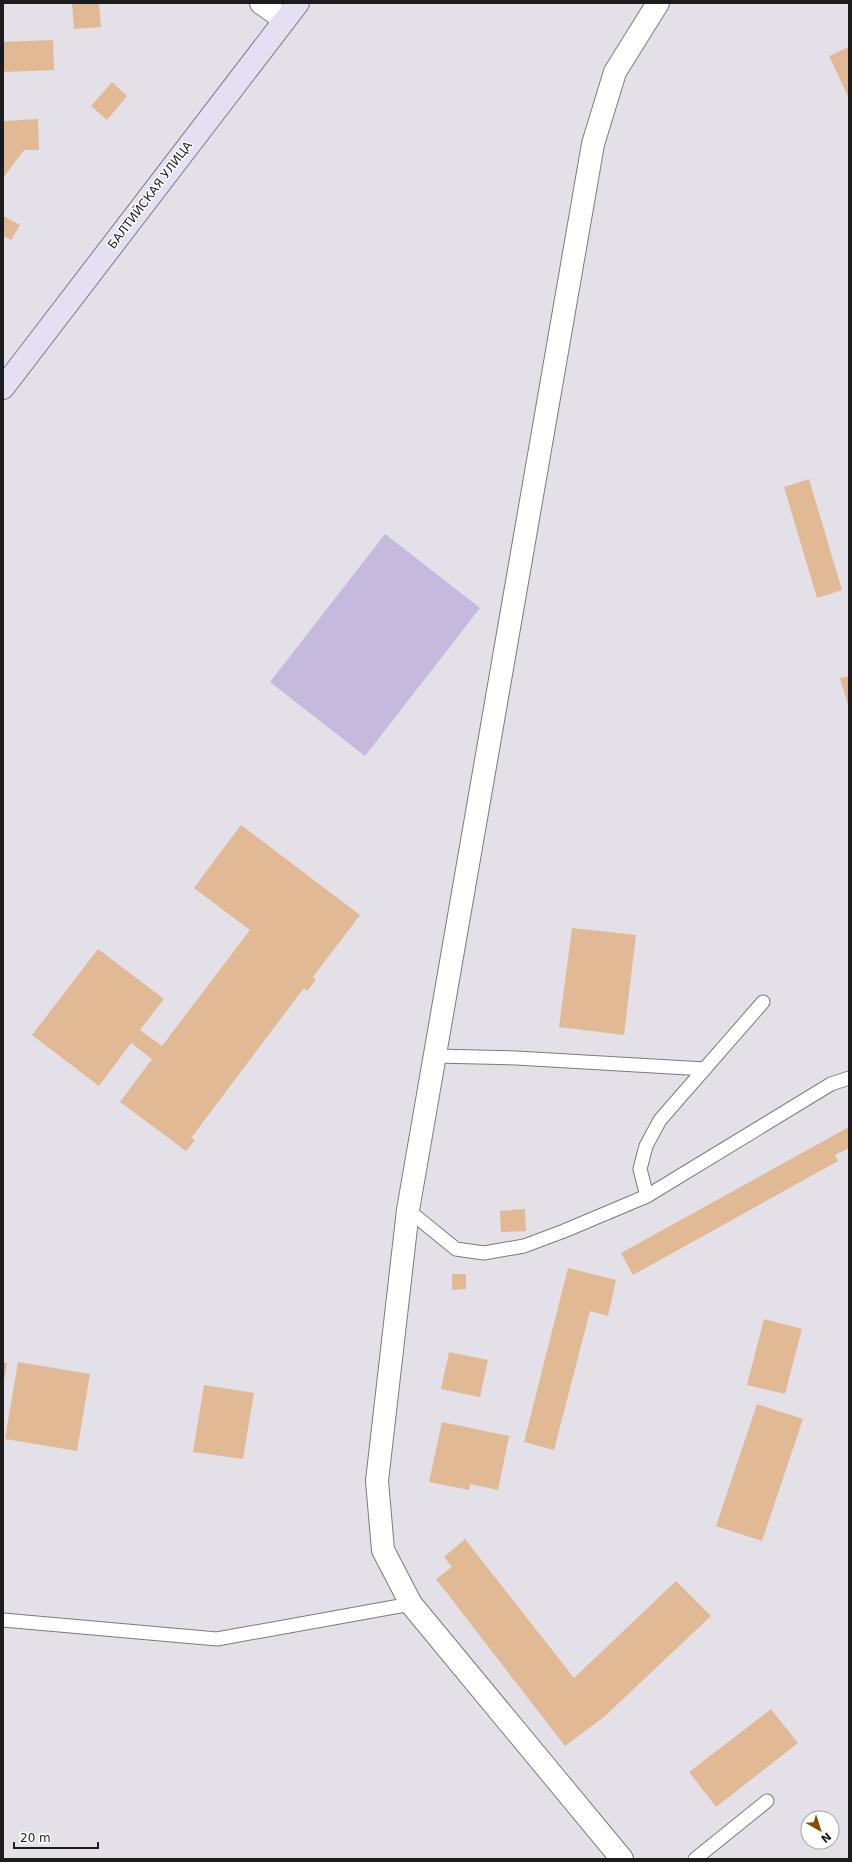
<svg xmlns="http://www.w3.org/2000/svg" width="852" height="1862" font-family="'DejaVu Sans',sans-serif">
	<rect width="100%" height="100%" fill="#e3e0e8"/>
	<path fill="#c6b9de" d="M385 534 480 608 365 756 270 682Z"/>
	<g fill="#e1ba95">
		<path d="M72 3H99L101 27 74 29Z"/>
		<path d="M53 40 54 70 3 72V42Z"/>
		<path d="M849 47V98L829 56Z"/>
		<path d="M112 82 127 96 107 120 91 106Z"/>
		<path d="M38 119 39 150H24L3 178V121Z"/>
		<path d="M3 216 20 225 11 240 3 236Z"/>
		<path d="M809 479 842 590 817 598 784 487Z"/>
		<path d="M849 676V708L840 678Z"/>
		<path d="M241 825 360 915 313 977 316 980 307 991 304 988 191 1138 195 1140 186 1151 120 1102 152 1059 131 1043 99 1086 32 1035 98 949 164 999 140 1030 162 1046 250 930 194 888Z"/>
		<path d="M572 928 636 935 624 1035 559 1027Z"/>
		<path d="M849 1127V1148L835 1155 838 1161 633 1275 621 1253Z"/>
		<path d="M525 1209 526 1231 501 1232 500 1211Z"/>
		<path d="M568 1268 616 1280 608 1316 590 1311 554 1450 524 1442Z"/>
		<path d="M452 1274H466V1289L452 1290Z"/>
		<path d="M764 1319 802 1329 785 1394 747 1385Z"/>
		<path d="M449 1352 488 1360 480 1397 441 1389Z"/>
		<path d="M3 1362 7 1363 4 1380H3Z"/>
		<path d="M18 1362 90 1374 77 1451 5 1439Z"/>
		<path d="M204 1385 254 1393 243 1459 193 1452Z"/>
		<path d="M757 1404 803 1419 762 1541 716 1526Z"/>
		<path d="M442 1422 509 1436 498 1490 470 1484 469 1490 429 1482Z"/>
		<path d="M465 1539 574 1678 676 1581 711 1616 604 1717 565 1746 436 1579 452 1567 444 1557Z"/>
		<path d="M771 1709 798 1743 716 1807 689 1772Z"/>
	</g>
	<g fill="none" stroke-linecap="round" stroke-linejoin="round">
		<g stroke="#7c7a81" stroke-width="15">
			<g id="service">
				<path d="M435 1056 516 1058 705 1069"/>
				<path d="M647 1196 640 1169 646 1146 660 1120 763 1002"/>
				<path d="M408 1210 456 1249 484 1253 524 1246 564 1231 647 1196 831 1084 849 1078"/>
				<path d="M3 1620 217 1639 411 1604"/>
				<path d="M695 1859 767 1801"/>
			</g>
		</g>
		<g stroke="#7c7a81" stroke-width="24">
			<g id="minor">
				<path d="M261 3 285 20"/>
				<path d="M622 1859 411 1604 383 1550 377 1481 408 1210 593 144 615 72 658 3"/>
			</g>
		</g>
		<g stroke="#7c7a81" stroke-width="24">
			<path id="secondary" d="M3 388 298 3"/>
		</g>
		<use href="#service" stroke="#fff" stroke-width="13"/>
		<use href="#minor" stroke="#fff" stroke-width="22"/>
		<use href="#secondary" stroke="#e6dff3" stroke-width="22"/>
	</g>
	<g text-anchor="middle" dominant-baseline="central" stroke-width="3" stroke-linejoin="round" paint-order="stroke">
		<g font-size="12" fill="#1c1b1e" stroke="#fff">
			<text transform="translate(150 195) rotate(-53)">БАЛТИЙСКАЯ УЛИЦА</text>
		</g>
	</g>
	<rect width="852" height="1862" fill="none" stroke="#1c1b1e" stroke-width="8"/>
	<g transform="translate(820 1830) rotate(141)"><circle r="19" fill="#ffffff" stroke="#a4a4a5"/>
	<path d="M0-3L7 15L0 10L-7 15Z" fill="#854d00"/>
	<text y="-6" font-size="11" font-weight="bold" text-anchor="middle" fill="#1c1b1e">N</text>
	</g>
	<path d="M14 1842v6h84v-6" fill="none" stroke="#1c1b1e" stroke-width="2"/>
	<text x="20" y="1842" font-size="12" fill="#1c1b1e" stroke="#ffffff" stroke-width="3" paint-order="stroke">20 m</text>
</svg>
